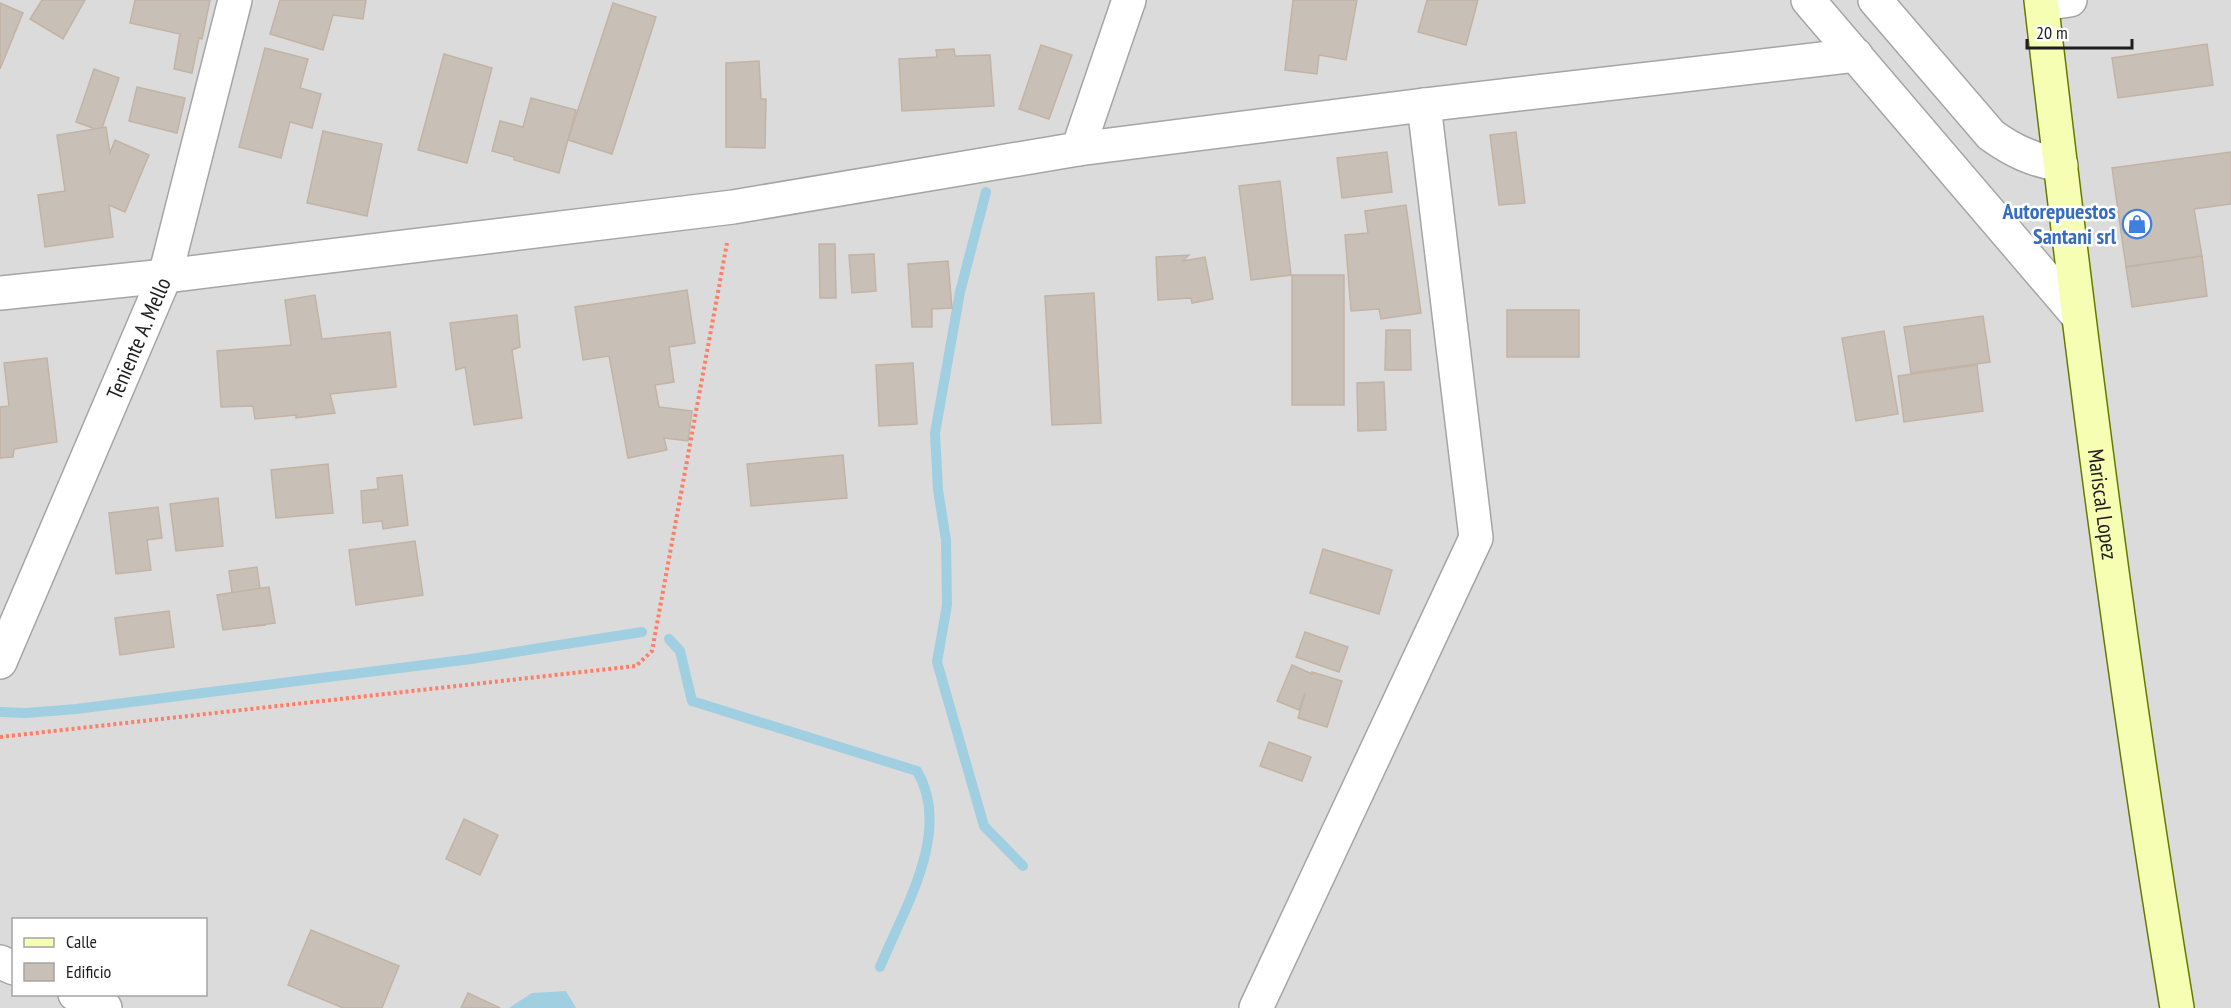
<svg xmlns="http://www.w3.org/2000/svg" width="2231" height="1008" font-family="'PT Sans Narrow',sans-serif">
	<rect width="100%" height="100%" fill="#f0ece3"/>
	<path fill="#dcdbdb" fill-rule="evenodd" d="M0 0H2231V1008H0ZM14 920H206V994H14Z"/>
	<path fill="#a0cfe1" d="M566 991 576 1008H509L532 993Z"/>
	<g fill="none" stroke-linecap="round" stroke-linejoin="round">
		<g stroke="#a0cfe1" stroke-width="10">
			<path d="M986 192 960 292 935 433 938 490 946 540 947 605 937 662 984 826 1023 866"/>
			<path d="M669 639 680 651 692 701 917 771C953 832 903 910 880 967"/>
			<path d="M0 712 26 713 76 709 471 659 642 632"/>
		</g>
	</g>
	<g fill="#c8bfb6" stroke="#c3b3a5" stroke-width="1.5">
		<path d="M42 0H85L63 39 30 19Z"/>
		<path d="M135 0H210L202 39 199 38 192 73 174 69 180 34 130 23Z"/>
		<path d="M280 0H366L363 19 333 15 323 50 270 34Z"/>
		<path d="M1293 0H1357L1346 60 1319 55 1317 74 1285 70Z"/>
		<path d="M1427 0H1478L1466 45 1418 32Z"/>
		<path d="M0 3 23 13 0 69Z"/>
		<path d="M613 3 656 17 612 154 568 140Z"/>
		<path d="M2207 44 2213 85 2118 98 2112 58Z"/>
		<path d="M1041 45 1072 55 1049 119 1019 109Z"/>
		<path d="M265 48 308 59 300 88 321 94 312 128 290 122 281 158 239 147Z"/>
		<path d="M954 49 955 56 990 55 994 106 902 111 899 59 937 57 936 50Z"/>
		<path d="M444 54 492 68 467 163 418 150Z"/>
		<path d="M759 61 761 99H766L765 148 726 147V63Z"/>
		<path d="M94 69 119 78 101 131 76 122Z"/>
		<path d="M137 87 185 98 177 133 129 121Z"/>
		<path d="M531 98 576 110 559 173 514 160V157L492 151 500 121 523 127Z"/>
		<path d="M106 127 110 153 115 140 149 155 125 212 109 205 113 237 45 247 38 195 65 191 57 135Z"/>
		<path d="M323 131 382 144 367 216 307 203Z"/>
		<path d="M1516 132 1525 203 1499 205 1490 135Z"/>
		<path d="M1387 152 1392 192 1342 198 1337 158Z"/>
		<path d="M2231 152V204L2194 209 2202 256 2126 267 2112 168Z"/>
		<path d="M1280 181 1291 275 1251 280 1239 186Z"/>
		<path d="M1406 205 1421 313 1381 319 1379 309 1351 311 1345 235 1368 233 1365 211Z"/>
		<path d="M819 244H835L836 298H820Z"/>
		<path d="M874 254 876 291 852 293 849 255Z"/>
		<path d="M1189 255 1183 261 1205 257 1213 299 1192 303 1191 298 1158 300 1156 257Z"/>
		<path d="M2202 256 2207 296 2132 307 2126 267Z"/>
		<path d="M948 261 952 308 932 309V327H912L908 264Z"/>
		<rect x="1292" y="275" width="52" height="130"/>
		<path d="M687 290 695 343 669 347 674 382 655 385 659 407 692 411 688 441 664 438 667 450 628 458 609 356 583 360 575 307Z"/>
		<path d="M1094 293 1101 423 1052 425 1045 296Z"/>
		<path d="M315 295 322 339 390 332 396 387 330 394 335 413 296 418V415L255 419 253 406 221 407 217 351 291 345 285 300Z"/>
		<rect x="1507" y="310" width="72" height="47"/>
		<path d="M517 315 520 347 512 350 522 418 474 425 465 367 456 370 450 323Z"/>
		<path d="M1983 316 1990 362 1911 373 1904 327Z"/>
		<path d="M1386 330H1410L1411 370H1385Z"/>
		<path d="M1884 331 1898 414 1856 421 1842 338Z"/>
		<path d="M47 358 57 442 14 449 13 457 0 458V407L9 406 4 363Z"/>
		<path d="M913 363 917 424 879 426 876 365Z"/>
		<path d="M1977 365 1983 411 1904 422 1898 376Z"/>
		<path d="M1384 382 1386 430 1358 431 1357 383Z"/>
		<path d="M843 455 847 498 751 506 747 464Z"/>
		<path d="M328 464 333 513 276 518 271 470Z"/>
		<path d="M402 475 408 525 383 529 382 521 363 523 361 491 378 489 377 478Z"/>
		<path d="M218 498 223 546 176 551 170 504Z"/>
		<path d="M158 507 162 538 147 540 151 570 116 574 109 513Z"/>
		<path d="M415 541 423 595 356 605 349 550Z"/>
		<path d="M1323 549 1392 570 1379 614 1310 593Z"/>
		<path d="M257 567 265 625 237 628 229 571Z"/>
		<path d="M269 587 275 623 223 630 217 595Z"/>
		<path d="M169 611 174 647 120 655 115 618Z"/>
		<path d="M1305 632 1348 647 1339 672 1296 657Z"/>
		<path d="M1292 665 1312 674V672L1342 681 1327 727 1298 718 1305 693 1299 710 1277 701Z"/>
		<path d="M1269 742 1311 757 1302 781 1260 766Z"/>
		<path d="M464 819 498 835 480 875 446 859Z"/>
		<path d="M311 930 399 966 382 1008H343L288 985Z"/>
		<path d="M468 993 500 1008H461Z"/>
	</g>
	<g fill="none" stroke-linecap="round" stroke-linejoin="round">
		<g stroke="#a5a5a5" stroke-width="36">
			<g id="minor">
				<path d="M2042 4 2070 0"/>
				<path d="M1078 149 1129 0"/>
				<path d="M0 293 165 276 733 207 1078 149 1424 105 1856 55"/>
				<path id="s1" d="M0 662 165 276 235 0"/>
				<path d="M0 962 14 968"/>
				<path d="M75 994 105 1008"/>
				<path d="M1256 1008 1476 538 1424 105"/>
			</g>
		</g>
		<g stroke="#a5a5a5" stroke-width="36">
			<g id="tertiary">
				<path d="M1808 0 2078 316"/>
				<path d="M1875 0 1991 135C2013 151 2033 160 2061 165"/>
			</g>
		</g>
		<g stroke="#667a00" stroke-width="36">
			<g id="secondary">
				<path id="s2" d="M2041 0C2080 337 2122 673 2177 1008"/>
			</g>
		</g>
		<path stroke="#ff7e65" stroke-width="4" stroke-dasharray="3 3" stroke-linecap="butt" d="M0 737 636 666 652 651 727 243"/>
		<use href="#minor" stroke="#fff" stroke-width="33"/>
		<use href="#tertiary" stroke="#fff" stroke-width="33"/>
		<use href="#secondary" stroke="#f6feb3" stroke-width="33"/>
	</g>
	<defs>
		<g id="shop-ring" transform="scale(1.5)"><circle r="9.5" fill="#fff" stroke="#3f7fe0" stroke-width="1.5"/><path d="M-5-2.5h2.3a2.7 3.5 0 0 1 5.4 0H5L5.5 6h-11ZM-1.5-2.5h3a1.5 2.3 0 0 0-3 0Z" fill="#3f7fe0"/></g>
	</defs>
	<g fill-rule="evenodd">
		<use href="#shop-ring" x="2137" y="224"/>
	</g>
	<g text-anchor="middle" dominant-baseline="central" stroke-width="5" stroke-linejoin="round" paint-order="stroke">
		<g font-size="22" font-weight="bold" fill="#366cbe" stroke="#fff" text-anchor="end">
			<text x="2116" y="211">Autorepuestos<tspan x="2116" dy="25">Santani srl</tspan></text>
		</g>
		<g font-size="22" fill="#1e1e1e" stroke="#fff">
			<text stroke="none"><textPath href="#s1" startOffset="352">Teniente A. Mello</textPath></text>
			<text stroke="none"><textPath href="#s2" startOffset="508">Mariscal Lopez</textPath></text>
		</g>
	</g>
	<rect x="12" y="918" width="195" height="78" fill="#ffffff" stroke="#a5a5a5" stroke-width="1.5"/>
	<rect x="24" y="938" width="30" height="9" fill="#f6feb3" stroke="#a5a5a5" stroke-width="1.5"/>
	<text x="66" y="948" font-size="18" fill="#1e1e1e">Calle</text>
	<rect x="24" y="963" width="30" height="18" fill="#c8bfb6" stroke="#a5a5a5" stroke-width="1.5"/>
	<text x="66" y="978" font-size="18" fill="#1e1e1e">Edificio</text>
	<path d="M2027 39v9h105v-9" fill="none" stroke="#1e1e1e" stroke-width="3"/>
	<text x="2036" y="39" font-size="18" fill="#1e1e1e" stroke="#ffffff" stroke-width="4.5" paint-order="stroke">20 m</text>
</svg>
